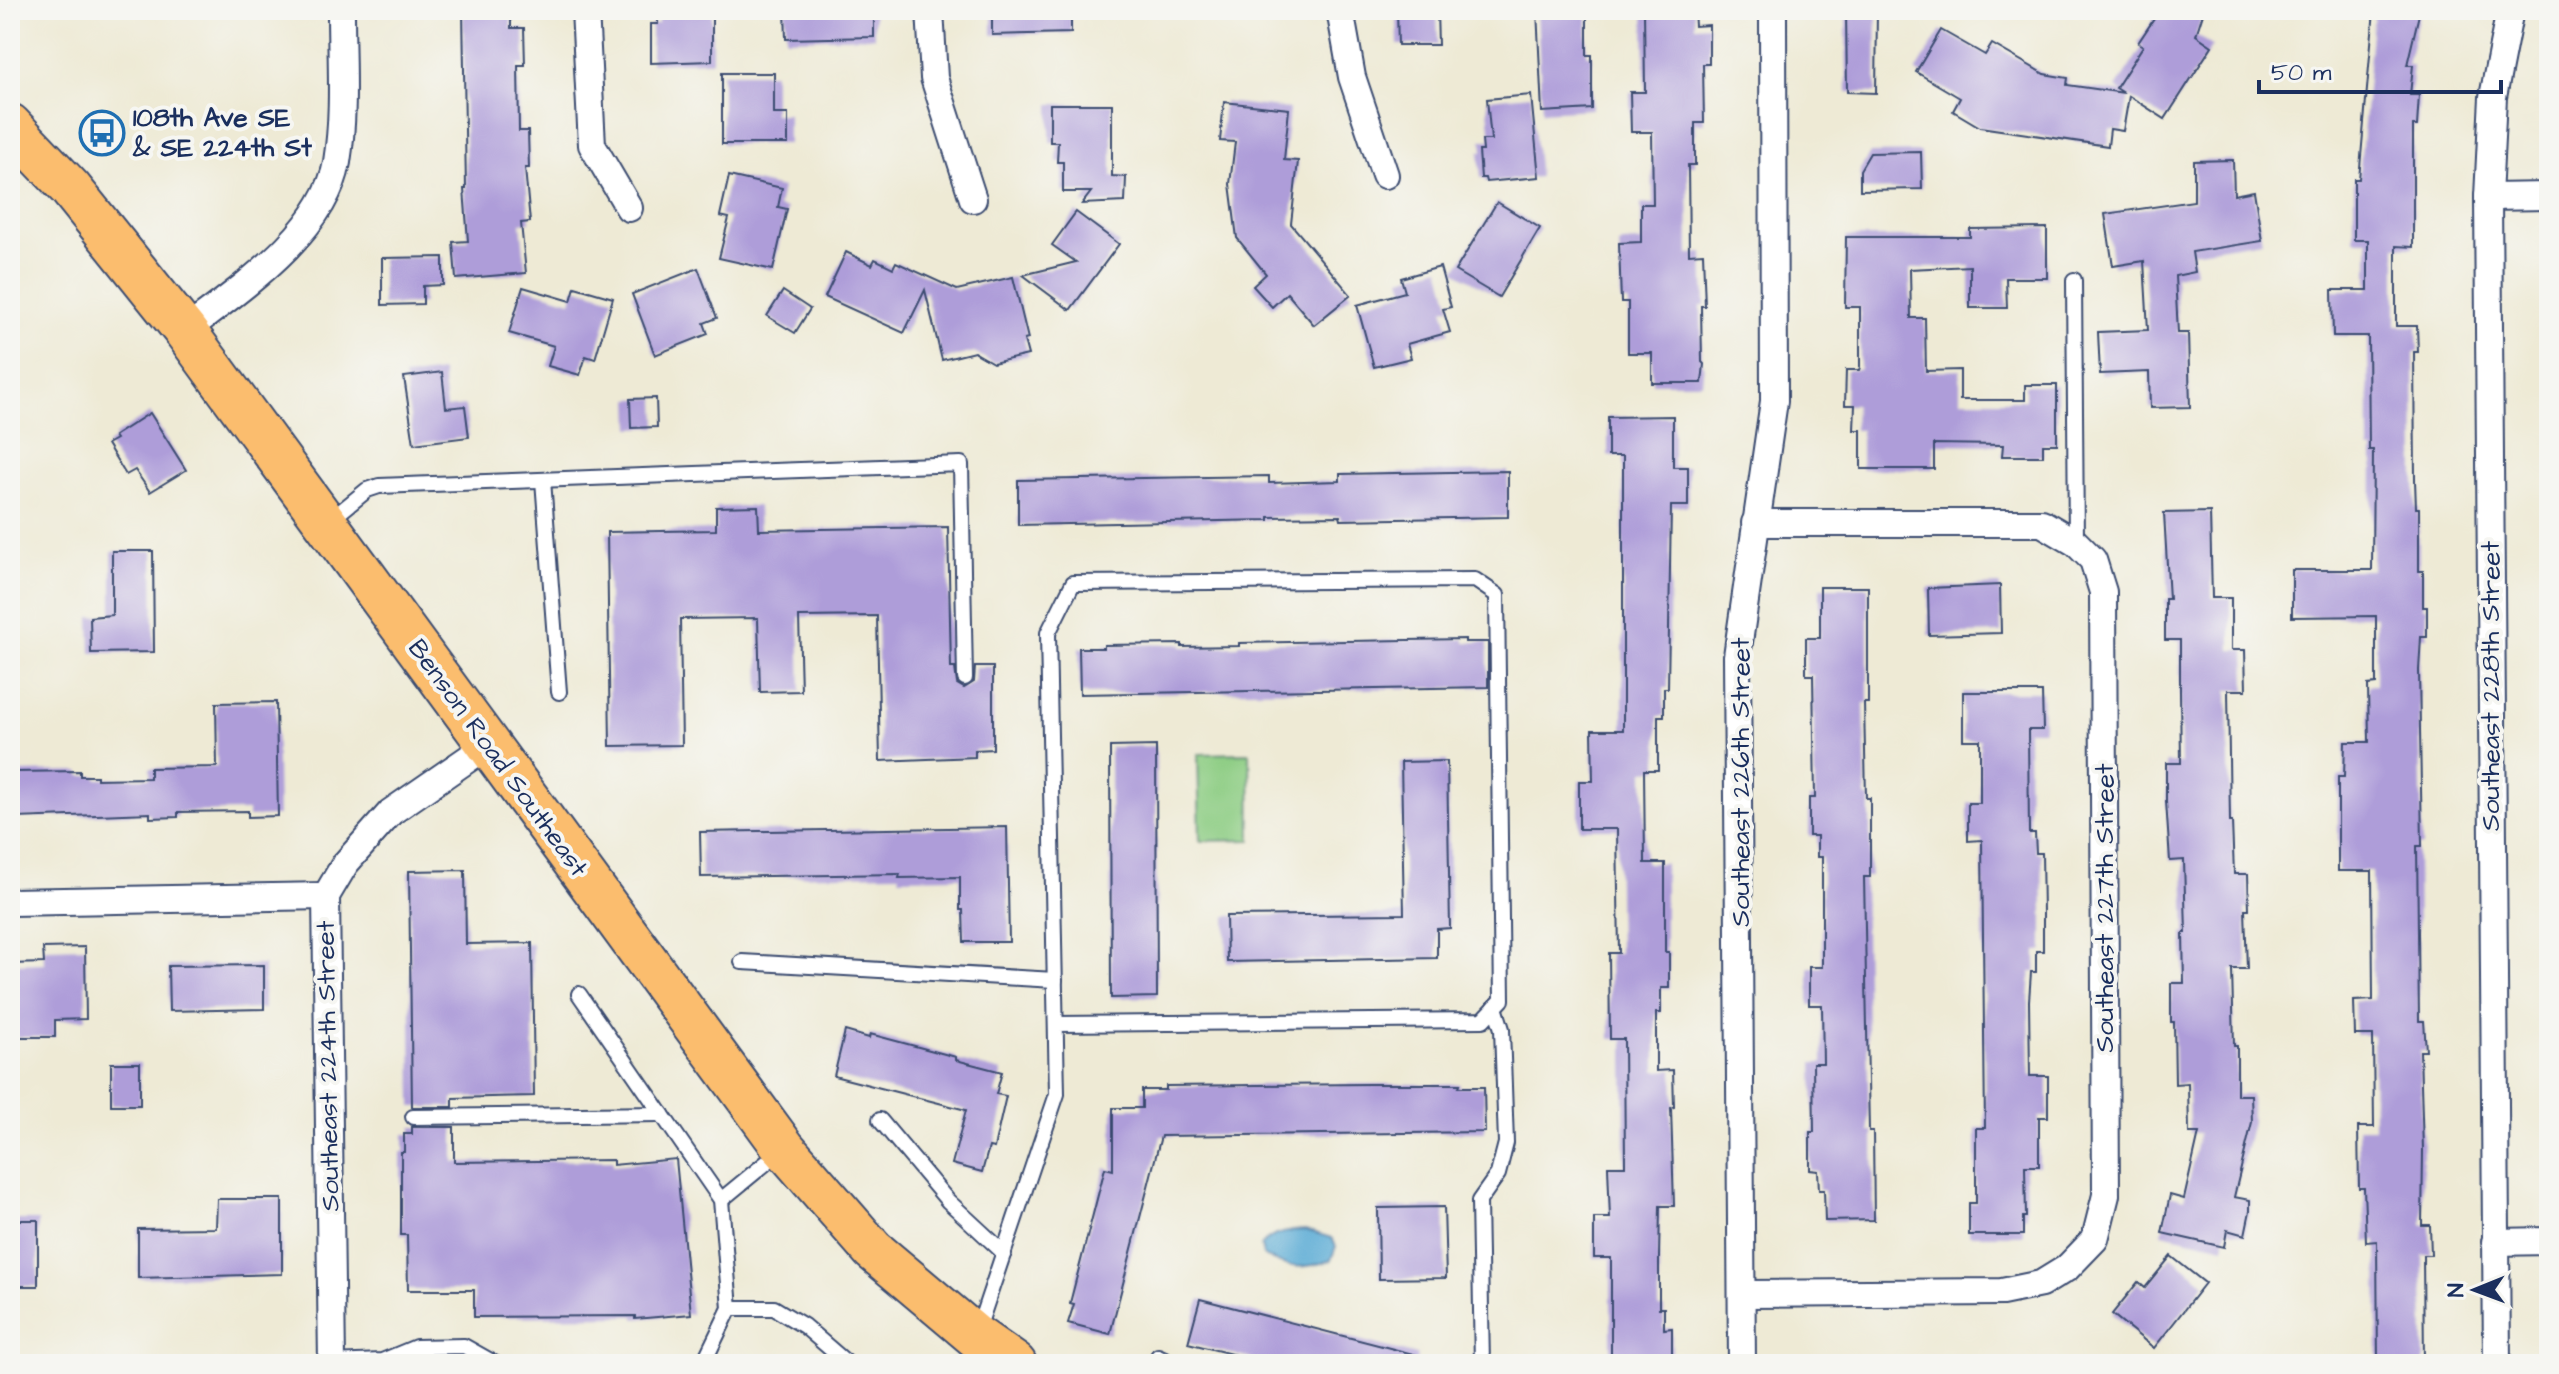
<svg xmlns="http://www.w3.org/2000/svg" width="2559" height="1374" font-family="'Architects Daughter',sans-serif">
	<rect width="100%" height="100%" fill="#f6f6f2"/>
	<filter id="ink" filterUnits="userSpaceOnUse"><feTurbulence type="fractalNoise" baseFrequency=".0125" numOctaves="2"/><feDisplacementMap in="SourceGraphic" scale="16" xChannelSelector="R" yChannelSelector="G"/><feConvolveMatrix kernelMatrix="1 2 1 2 8 2 1 2 1" color-interpolation-filters="sRGB"/></filter>
	<filter id="wash" filterUnits="userSpaceOnUse"><feTurbulence type="fractalNoise" baseFrequency=".006" numOctaves="4" result="noise"/><feDisplacementMap in="SourceGraphic" scale="32" xChannelSelector="R" yChannelSelector="G"/><feGaussianBlur stdDeviation="1.8" result="paint"/><feColorMatrix in="noise" values="0 0 0 0 0 0 0 0 0 0 0 0 0 0 0 0 0 1.4 0 .05"/><feComposite in="paint" operator="in"/></filter>
	<g filter="url(#wash)">
		<rect width="100%" height="100%" fill="#eeead5"/>
		<path fill="#8ecd84" stroke="#547e71" stroke-width="2" d="M1250 753 1251 840 1200 841 1198 754Z"/>
		<path fill="#5bacd5" stroke="#3b6e9a" stroke-width="2" d="M1305 1230 1332 1238 1336 1246 1331 1260C1305 1269 1287 1270 1263 1255L1261 1245C1272 1233 1290 1231 1305 1230Z"/>
		<g id="blocks">
			<g fill="#ae9dd9">
				<path d="M463 10H511V28H524L525 65H518L519 131H528L529 168H525L530 222 521 223 526 273 456 279 453 242 468 241 464 189H466Z"/>
				<path d="M658 10H712V61L651 63V24H658Z"/>
				<path d="M785 10H874V37L786 39Z"/>
				<path d="M992 10H1071V33L992 35Z"/>
				<path d="M1397 10H1437L1438 45H1398Z"/>
				<path d="M1537 10H1587V55H1592V109L1542 112Z"/>
				<path d="M1644 10H1694L1695 26 1709 25V64H1703L1704 123H1695V165H1688L1689 254 1703 253 1705 306H1701L1702 362 1704 364 1702 383H1652V353H1628V302H1621L1619 243 1641 242V204H1653L1652 132H1631L1630 92H1645Z"/>
				<path d="M1846 10H1877L1876 93 1847 92Z"/>
				<path d="M2160 10H2204L2196 35 2212 46 2165 119 2129 96 2123 131 2110 129 2108 146 1980 127 1953 111 1960 98 1916 72 1941 30 1985 55 1992 44 2044 74 2068 78 2067 85 2124 93 2116 88 2143 46 2138 43Z"/>
				<path d="M2374 10H2420L2407 65H2413L2410 95H2419L2417 126H2413V247L2396 246V326H2417L2418 352H2414L2415 480 2416 508H2419V571H2423V607H2427V637H2421L2419 670 2422 846H2417L2419 1021H2424L2426 1051H2420L2423 1150 2422 1225H2430L2431 1255H2423L2424 1364H2378L2377 1241 2366 1242 2364 1188H2359L2358 1127H2374L2373 1035H2355L2354 1001 2373 1000 2372 871H2338V777H2344L2345 742H2369L2368 685 2376 684V616L2292 617V570H2372L2373 450H2369L2368 336H2333L2332 290H2368V240H2354V179H2359Z"/>
				<path d="M722 73H774V114H788V144H722Z"/>
				<path d="M1531 95 1539 177 1486 182 1485 178H1481L1479 151H1483L1482 140H1491L1487 99Z"/>
				<path d="M1224 102 1289 109 1284 160 1298 161 1291 224 1351 295 1314 325 1287 293 1272 307 1253 286 1266 274 1237 238 1230 184 1235 142 1220 141Z"/>
				<path d="M1050 104H1112V176L1126 177 1125 202 1082 204 1091 192H1063V162H1057L1058 142H1050Z"/>
				<path d="M1921 152 1922 189 1860 190V170L1870 153Z"/>
				<path d="M2233 160 2234 195 2254 191 2262 241 2192 252 2195 272 2175 276 2178 333H2188L2190 407 2150 408 2149 372 2100 374 2098 332 2148 330 2144 261 2113 266 2105 214 2194 201V161Z"/>
				<path d="M729 176 782 188 778 207 787 209 773 270 719 258 729 218 720 216Z"/>
				<path d="M1497 202 1540 228 1499 297 1455 271Z"/>
				<path d="M1076 212 1119 244 1070 310 1023 275 1076 262 1052 245Z"/>
				<path d="M2047 228V278H2006L2007 308H1970V266L1910 269 1911 318H1925L1926 371 1960 370V400H2025V385H2057V444H2043V456H2002L2003 445 1934 444V469H1861V430H1854L1855 405H1845L1846 370H1859L1860 367V307H1845L1846 237H1970V229Z"/>
				<path d="M846 252 872 265 875 259 893 268 896 262 957 290 1013 277 1028 339 1024 340 1028 355 993 363 974 352 942 360 925 290 904 333 825 297Z"/>
				<path d="M443 257V285L423 286V304L382 305V258Z"/>
				<path d="M1440 267 1451 307 1443 309 1450 332 1407 344 1411 358 1374 367 1357 305 1405 292 1401 278Z"/>
				<path d="M698 268 717 318 704 323 708 334 655 355 632 294Z"/>
				<path d="M523 287 571 301 575 287 613 298 595 359 586 356 580 375 548 366 554 346 509 333Z"/>
				<path d="M783 291 810 309 795 333 767 316Z"/>
				<path d="M442 372 446 408 465 406 469 437 414 444 404 377Z"/>
				<path d="M656 398 657 427 631 428 630 399Z"/>
				<path d="M150 413 186 470 150 492 135 470 126 475 107 444 116 439 114 436Z"/>
				<path d="M1673 416V467H1688V506H1671L1668 688H1664V716H1658V770H1644L1645 863H1665V952H1669V988H1661V1013H1656V1071L1673 1070 1674 1107 1671 1108 1674 1206H1660L1659 1257V1308H1664V1329L1672 1328V1364H1611V1258H1594V1218H1610L1608 1166H1625L1624 1039H1610L1609 953H1619L1617 829H1579V781H1593L1592 730H1623V456H1608V417Z"/>
				<path d="M1508 471V517L1341 520 1340 516 1269 517V520L1018 525V480L1269 476V483L1340 481V474Z"/>
				<path d="M758 506 759 530 948 527 951 668H955L957 684 964 688 974 682 975 667H993V749L975 750V757L880 761 877 616 799 617 801 691 760 692 758 618 680 619 682 745 610 746 607 532 716 530V507Z"/>
				<path d="M2210 512 2212 598H2231V650H2245L2246 690H2228L2230 822H2232L2234 874H2248L2249 909H2245L2247 969H2232L2234 1046H2237V1095H2251L2252 1122 2234 1197 2250 1200V1211L2245 1235 2227 1230 2224 1247 2162 1233 2170 1195 2184 1199 2199 1133H2189L2188 1083 2175 1084 2174 1022H2171V983H2184L2183 933H2186L2184 860 2170 861 2166 801V763H2181L2180 691V640H2165V599H2169L2164 513Z"/>
				<path d="M112 551H153L154 652 91 653 90 617 112 615Z"/>
				<path d="M2000 585 2001 633 1929 635 1928 588Z"/>
				<path d="M1820 587H1868V703H1864L1866 798H1870V877H1864L1869 1131H1873L1874 1220 1825 1221 1824 1190H1819L1818 1171 1810 1170V1132H1814L1813 1063H1823L1822 1005H1809V967H1822V857H1817V836H1809V798H1815L1813 675H1806V638H1820Z"/>
				<path d="M1465 639V642H1488V687L1080 694 1079 648H1104V645L1182 644V647L1239 646V643Z"/>
				<path d="M1963 692H2042L2043 730H2028L2029 833H2035L2036 853H2042L2043 913V951H2036V972H2031L2029 1001 2030 1076H2048V1117H2039V1166H2025L2026 1217H2023V1235H1969V1203H1976V1128H1985L1982 840 1968 841V803H1980V740H1963Z"/>
				<path d="M276 702 278 816 248 817V811L178 812V817L150 818V813L16 818 15 772 80 771V776H97V779L150 778V768L217 767 216 703Z"/>
				<path d="M1156 746 1157 997 1111 998 1110 747Z"/>
				<path d="M1447 761 1450 928 1437 929V958L1227 962 1226 916 1404 914 1401 762Z"/>
				<path d="M1007 827 1009 942H964L963 910H960V877L899 878 900 874 701 877 700 832Z"/>
				<path d="M465 870 466 944 532 943 534 1096 453 1098V1107H412L409 871Z"/>
				<path d="M85 947 86 1019 55 1020V1037H16V1018H10V964L44 963 43 948Z"/>
				<path d="M264 965V1009L169 1011 168 966Z"/>
				<path d="M845 1031 869 1038 870 1034 956 1057V1060L1002 1072 996 1094 1006 1096 994 1148 989 1147 982 1172 952 1164 966 1110 834 1076Z"/>
				<rect x="111" y="1063" width="29" height="42"/>
				<path d="M1370 1084H1460L1459 1087H1484L1485 1132 1161 1136 1110 1334 1068 1323 1074 1304 1070 1303 1105 1168 1113 1170V1108H1142V1090H1166V1086Z"/>
				<path d="M412 1127H454V1162L613 1160V1165L676 1159 691 1314 635 1319V1316L474 1317V1290H408L407 1235H401V1152H404V1134H412Z"/>
				<path d="M217 1199H282V1274L138 1278V1229L216 1228Z"/>
				<path d="M1444 1207 1446 1278 1379 1279 1378 1208Z"/>
				<rect x="10" y="1220" width="28" height="66"/>
				<path d="M2171 1256 2205 1283 2154 1348 2112 1314 2138 1282 2145 1288Z"/>
				<path d="M1200 1299 1417 1355 1416 1364H1271L1188 1343Z"/>
			</g>
		</g>
	</g>
	<g filter="url(#ink)">
		<use href="#blocks" fill-opacity="0" stroke="#3b4b70" stroke-width="2"/>
		<g fill="none" stroke-linecap="round" stroke-linejoin="round">
			<g stroke="#3b4b70" stroke-width="18">
				<g id="lane">
					<path d="M2074 280 2076 543"/>
					<path d="M543 480 559 692"/>
					<path d="M328 522 367 490 379 486 961 464 965 678"/>
					<path d="M742 962 1055 980"/>
					<path d="M579 994 721 1200 730 1308 703 1364"/>
					<path d="M413 1117 662 1114"/>
					<path d="M880 1120 948 1201 1004 1253"/>
					<path d="M721 1200 783 1149"/>
					<path d="M730 1308H774L804 1326 848 1364"/>
					<path d="M977 1332 1057 1094 1048 633 1073 583 1475 580 1497 595 1502 1000 1483 1020 1056 1024"/>
					<path d="M1158 1356 1175 1364"/>
					<path d="M332 1363 382 1361 416 1347 464 1346 496 1364"/>
					<path d="M1482 1364 1479 1201 1498 1174 1506 1143 1502 1029 1495 1007"/>
				</g>
			</g>
			<g stroke="#3b4b70" stroke-width="30">
				<g id="street">
					<path d="M585 10 592 145 629 208"/>
					<path d="M930 10 934 78 973 199"/>
					<path d="M1340 10 1352 77 1385 175"/>
					<path d="M2488 197 2549 196"/>
					<path d="M185 331C238 290 325 233 337 162 345 113 341 60 341 10"/>
					<path d="M10 902 326 896"/>
					<path d="M2495 1242 2549 1241"/>
					<path d="M1743 1294 2002 1292 2041 1284 2067 1268 2095 1239 2106 1195 2103 592 2093 560 2076 543 2042 523H1755"/>
					<path d="M332 1364 326 896 345 864 391 812 488 745"/>
					<path d="M1742 1364 1737 656 1774 401 1773 10"/>
					<path d="M2497 1364 2488 197 2493 97 2510 10"/>
				</g>
			</g>
			<g stroke="#3b4b70" stroke-width="46">
				<path id="primary" d="M10 125 70 188 185 331 784 1148 873 1250 975 1336 1015 1364"/>
			</g>
			<use href="#lane" stroke="#fff" stroke-width="14"/>
			<use href="#street" stroke="#fff" stroke-width="26"/>
			<use href="#primary" stroke="#fbbd6e" stroke-width="42"/>
		</g>
	</g>
	<defs>
		<g id="bus-ring" transform="scale(2.3)"><circle r="9.5" fill="#f6f6f2" stroke="#1f6fb2" stroke-width="1.5"/><path d="M-5-6H5V4H4V6H2V4H-2V6H-4V4H-5ZM-3.5-4V0h7V-4ZM-3.5 1.2v1.5H-2V1.2ZM2 1.2v1.5H3.5V1.2Z" fill="#1f6fb2"/></g>
	</defs>
	<g fill-rule="evenodd">
		<use href="#bus-ring" x="102" y="133"/>
	</g>
	<g text-anchor="middle" dominant-baseline="central" stroke-width="8" stroke-linejoin="round" paint-order="stroke">
		<g font-size="26" font-weight="bold" fill="#1b2f5e" stroke="#f6f6f2" text-anchor="start">
			<text x="133" y="118">108th Ave SE<tspan x="133" dy="30">&amp; SE 224th St</tspan></text>
		</g>
		<g font-size="26" fill="#1b2f5e" stroke="#f6f6f2">
			<text transform="translate(2491 686) rotate(-90)">Southeast 228th Street</text>
			<text transform="translate(498 758) rotate(54)">Benson Road Southeast</text>
			<text transform="translate(1741 782) rotate(-90)">Southeast 226th Street</text>
			<text transform="translate(2105 908) rotate(-90)">Southeast 227th Street</text>
			<text transform="translate(328 1066) rotate(-91)">Southeast 224th Street</text>
		</g>
	</g>
	<rect width="2559" height="1374" fill="none" stroke="#f6f6f2" stroke-width="40"/>
	<g transform="translate(2475 1290) rotate(269)" stroke="#f6f6f2" stroke-width="6" paint-order="stroke">
	<path d="M0-6L14 30L0 20L-14 30Z" fill="#1b2f5e"/>
	<text y="-12" font-size="22" font-weight="bold" text-anchor="middle" fill="#1b2f5e">N</text>
	</g>
	<path d="M2259 80v12h242v-12" fill="none" stroke="#1b2f5e" stroke-width="4"/>
	<text x="2271" y="80" font-size="24" fill="#1b2f5e" stroke="#f6f6f2" stroke-width="6" paint-order="stroke">50 m</text>
</svg>
